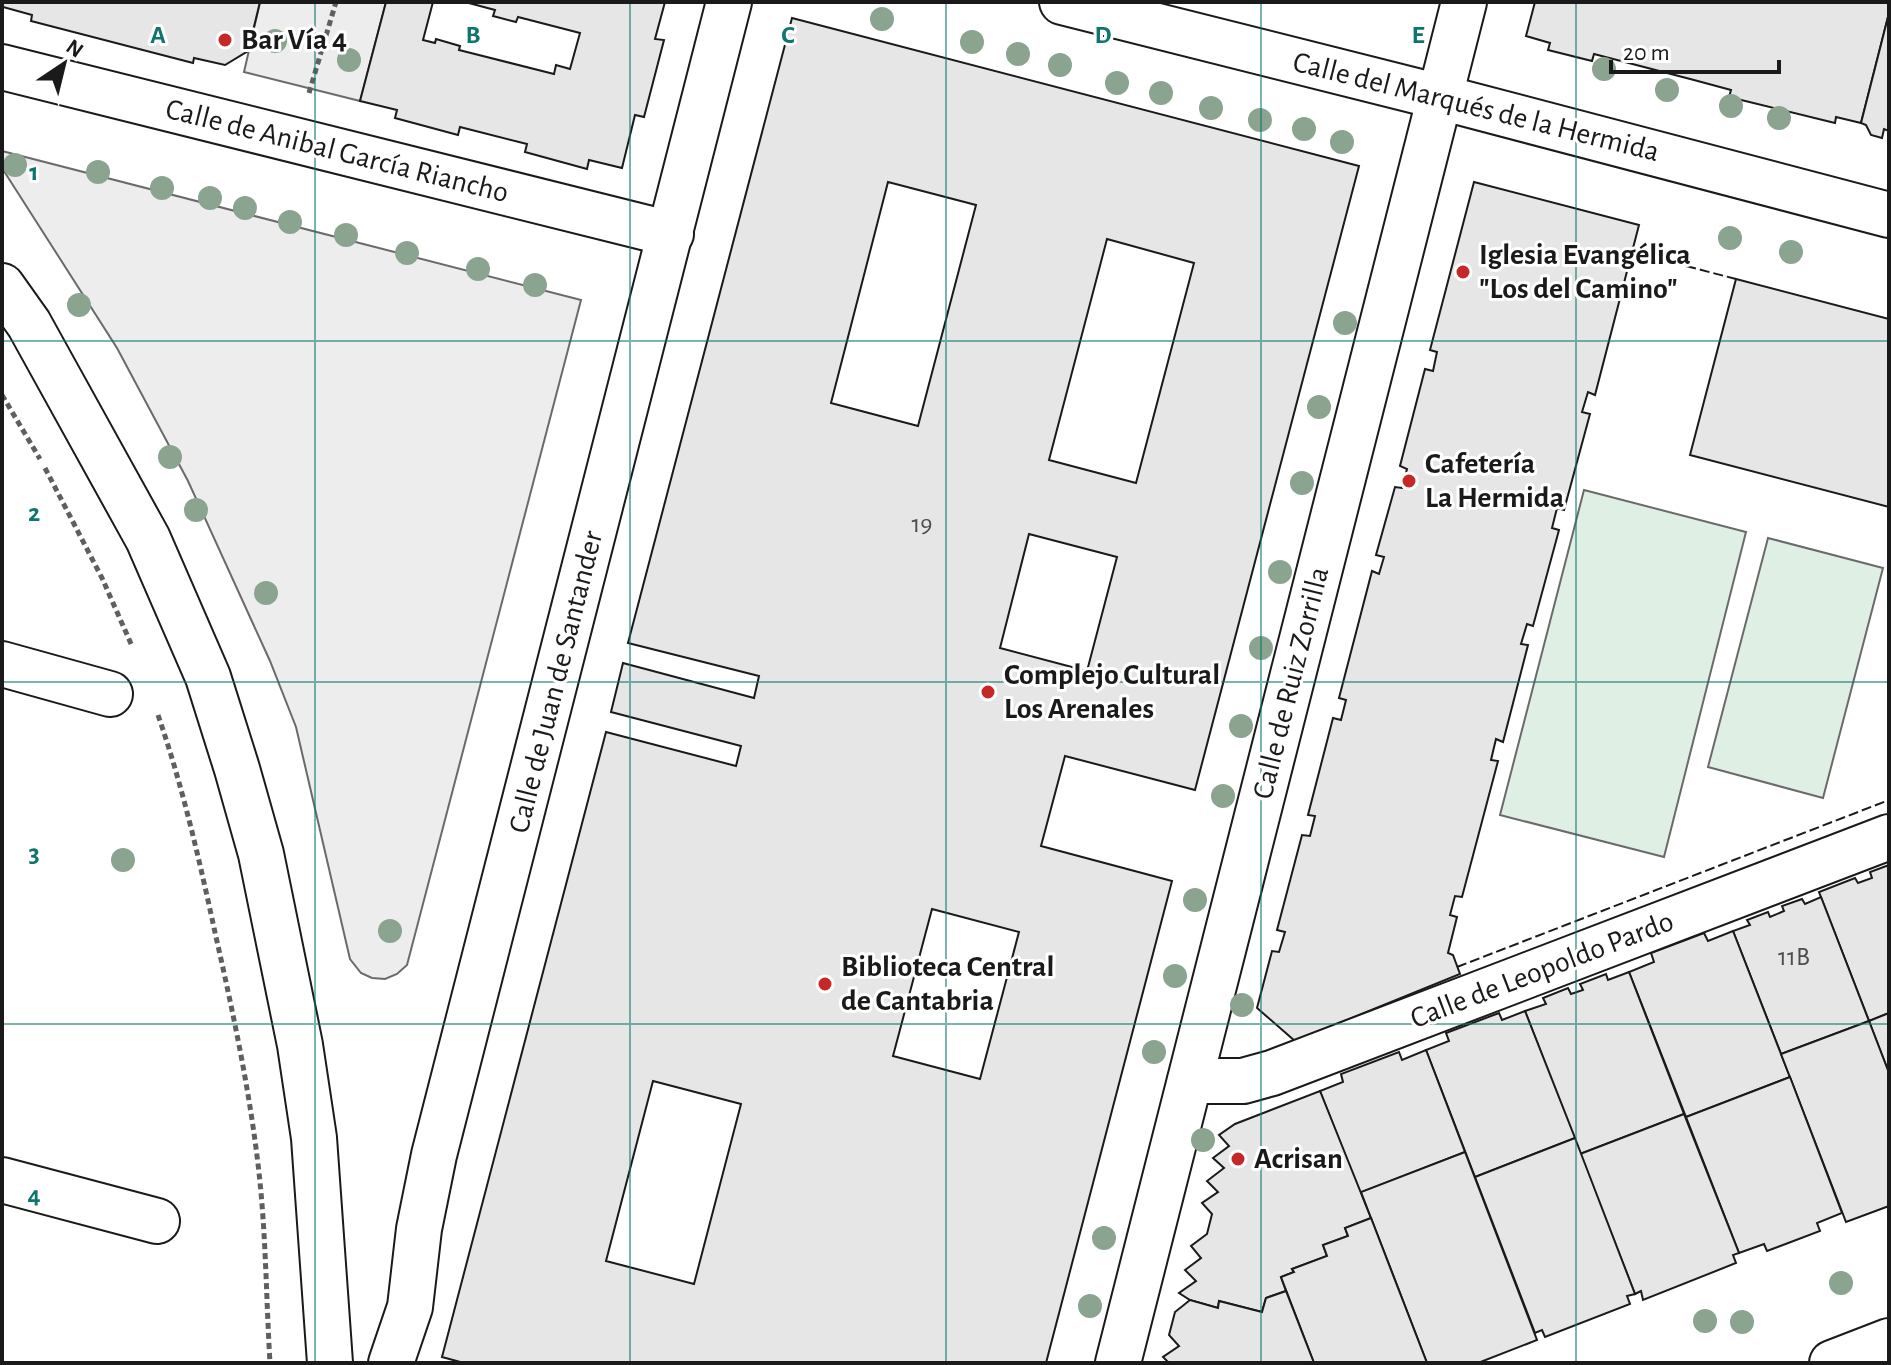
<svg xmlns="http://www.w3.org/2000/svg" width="1891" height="1365" font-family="'Alegreya Sans',sans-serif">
	<rect width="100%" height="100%" fill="#fff"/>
	<g fill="#e0efe3" stroke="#6a6a6a" stroke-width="2">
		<path d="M1584 490 1746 532 1664 857 1500 815Z"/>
		<path d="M1768 538 1883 568 1823 798 1708 767Z"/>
	</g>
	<g fill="#ededed" stroke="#6a6a6a" stroke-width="2">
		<path d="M260 2H386L360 101 244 72Z"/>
		<path d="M2 151 581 300 407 965 397 974 385 979 372 978 361 973 350 959 296 727 270 661 188 481 117 348 2 168Z"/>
	</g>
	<g fill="#e6e6e6" stroke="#1a1a1a" stroke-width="2" fill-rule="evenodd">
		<path d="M2 2H260L248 51 225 65 194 58 193 63 31 21 32 15 3 7Z"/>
		<path d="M386 2H433L423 40 435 43 436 39 460 46 459 50 554 74 556 65 570 69 580 33 518 17 516 22 493 16 495 10 465 2H665L655 39 664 40 644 117 635 115 622 168 589 160 587 169 525 152 527 144 460 127 458 135 395 118 397 110 360 101Z"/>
		<path d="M1535 2H1889V13L1861 123 1836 117 1835 123 1729 97 1731 90 1694 80 1594 54 1592 61 1548 50 1550 43 1526 36Z"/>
		<path d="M1889 13V131L1884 129 1882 138 1871 135 1866 125 1861 123Z"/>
		<path d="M792 18 1359 166 1195 790 1065 756 1041 846 1172 881 1046 1363H464L442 1357 606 732 736 766 741 746 611 712 623 663 754 698 759 676 628 643ZM888 182 976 205 918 426 831 403ZM1107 239 1194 263 1136 483 1049 460ZM1029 534 1117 557 1087 671 1000 648ZM932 909 1019 932 980 1079 893 1056ZM653 1081 741 1104 694 1284 606 1261Z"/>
		<path d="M1474 182 1639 225 1595 395 1588 392 1582 412 1590 414 1564 510 1557 508 1552 528 1559 530 1533 626 1527 624 1521 644 1528 645 1503 742 1496 739 1491 760 1498 761 1462 897 1455 896 1450 915 1457 917 1448 953 1453 955 1460 974 1295 1041 1257 1008 1272 951 1279 952 1285 932 1277 930 1302 835 1310 836 1315 816 1308 815 1333 718 1341 720 1346 700 1339 698 1372 571 1379 574 1384 557 1376 555 1395 487 1402 488 1407 469 1400 466 1425 369 1433 371 1437 352 1430 350Z"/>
		<path d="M1736 279 1889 319V507L1690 455Z"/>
		<path d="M1889 865V1013L1869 1021 1819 892 1855 878 1858 883 1872 878 1870 872Z"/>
		<path d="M1821 897 1869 1021 1781 1054 1733 931 1750 925 1747 920 1768 912 1770 917 1784 911 1782 906 1802 899 1805 904Z"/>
		<path d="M1733 931 1790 1077 1686 1117 1629 972 1654 962 1651 953 1704 933 1708 941Z"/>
		<path d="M1629 972 1684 1114 1580 1154 1525 1011 1546 1004 1543 998 1568 988 1571 994 1583 990 1580 984 1606 974 1608 980Z"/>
		<path d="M1525 1011 1575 1138 1475 1177 1426 1050 1449 1041 1446 1033 1499 1013 1502 1020Z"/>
		<path d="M1889 1013V1073L1869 1021Z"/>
		<path d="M1869 1021 1889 1073V1206L1846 1222 1781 1054Z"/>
		<path d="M1426 1050 1465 1152 1360 1193 1320 1091 1343 1082 1341 1074 1399 1052 1402 1060Z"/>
		<path d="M1790 1077 1842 1213 1817 1223 1820 1231 1767 1251 1764 1244 1739 1253 1686 1117Z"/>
		<path d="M1320 1091 1371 1218 1345 1228 1348 1236 1323 1245 1327 1256 1292 1269 1294 1272 1281 1277 1286 1291 1266 1298 1262 1312 1219 1301 1218 1308 1190 1300 1179 1293 1196 1281 1185 1270 1201 1258 1191 1246 1207 1234 1212 1214 1202 1203 1218 1192 1207 1181 1224 1168 1213 1158 1229 1146 1219 1135 1235 1124Z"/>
		<path d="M1684 1114 1739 1253 1733 1255 1736 1263 1643 1300 1641 1291 1635 1294 1580 1154Z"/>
		<path d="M1575 1138 1635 1294 1627 1296 1630 1304 1545 1337 1542 1330 1535 1333 1475 1177Z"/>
		<path d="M1465 1152 1537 1340 1478 1363H1427L1361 1192Z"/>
		<path d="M1371 1218 1427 1363H1314L1281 1277 1294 1272 1292 1269 1327 1256 1323 1245 1348 1236 1345 1228Z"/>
		<path d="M1286 1291 1314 1363H1169L1163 1357 1179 1346 1169 1335 1175 1312 1190 1300 1218 1308 1219 1301 1262 1312 1266 1298Z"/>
	</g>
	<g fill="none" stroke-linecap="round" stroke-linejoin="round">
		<g stroke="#1a1a1a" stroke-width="48">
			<g id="minor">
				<path d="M2 67 671 234"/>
				<path d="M2 286 29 324 148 539 208 677 237 769 261 854 300 1045 314 1138 330 1363"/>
				<path d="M2 664 110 694"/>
				<path d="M1190 1081H1243L1272 1073 1889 837"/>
				<path d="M2 1180 157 1221"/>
				<path d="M391 1363 410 1307 419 1229 434 1155 729 2"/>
				<path d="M1118 1363 1464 2"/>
				<path d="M1832 1363 1889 1341"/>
			</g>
		</g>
		<g stroke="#1a1a1a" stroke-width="48">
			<path id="major" d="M1062 2 1440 97 1889 215"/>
		</g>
		<g stroke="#5f5f5f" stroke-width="5" stroke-dasharray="6 4" stroke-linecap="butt">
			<path d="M309 93 336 2"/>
			<path d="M2 395 40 459"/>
			<path d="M45 468 102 578 132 646"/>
			<path d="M158 715C183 787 200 863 216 937 233 1012 249 1088 258 1164 266 1230 266 1296 270 1363"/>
		</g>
		<use href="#minor" stroke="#fff" stroke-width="44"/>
		<use href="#major" stroke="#fff" stroke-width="44"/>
		<g stroke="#1a1a1a" stroke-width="2" stroke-dasharray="10 4" stroke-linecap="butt">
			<path d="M1632 252 1736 279"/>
			<path d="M1457 967 1889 800"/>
		</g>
	</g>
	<g fill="#8aa48f">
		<circle cx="882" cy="19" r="12"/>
		<circle cx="275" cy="41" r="12"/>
		<circle cx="972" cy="42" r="12"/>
		<circle cx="1018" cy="54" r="12"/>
		<circle cx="349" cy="60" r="12"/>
		<circle cx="1060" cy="65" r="12"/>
		<circle cx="1604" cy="69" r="12"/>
		<circle cx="1117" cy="83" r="12"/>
		<circle cx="1667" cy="90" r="12"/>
		<circle cx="1161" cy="93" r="12"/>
		<circle cx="1731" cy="106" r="12"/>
		<circle cx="1211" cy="108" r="12"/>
		<circle cx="1779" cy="118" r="12"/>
		<circle cx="1260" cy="120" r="12"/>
		<circle cx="1304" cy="129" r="12"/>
		<circle cx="1342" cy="142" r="12"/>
		<circle cx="15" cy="165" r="12"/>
		<circle cx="98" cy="172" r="12"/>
		<circle cx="162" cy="188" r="12"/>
		<circle cx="210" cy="198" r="12"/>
		<circle cx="245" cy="208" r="12"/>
		<circle cx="290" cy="222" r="12"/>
		<circle cx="346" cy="235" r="12"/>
		<circle cx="1730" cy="238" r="12"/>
		<circle cx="1791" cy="252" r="12"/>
		<circle cx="407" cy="253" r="12"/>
		<circle cx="478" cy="269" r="12"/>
		<circle cx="535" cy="285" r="12"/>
		<circle cx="79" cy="305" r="12"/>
		<circle cx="1345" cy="323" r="12"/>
		<circle cx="1319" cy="407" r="12"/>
		<circle cx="170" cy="457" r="12"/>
		<circle cx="1302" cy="483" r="12"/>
		<circle cx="196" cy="510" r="12"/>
		<circle cx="1280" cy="572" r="12"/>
		<circle cx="266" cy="593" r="12"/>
		<circle cx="1261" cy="648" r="12"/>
		<circle cx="1241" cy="726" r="12"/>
		<circle cx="1223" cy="796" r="12"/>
		<circle cx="123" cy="860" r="12"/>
		<circle cx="1195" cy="900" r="12"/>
		<circle cx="390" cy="931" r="12"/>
		<circle cx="1175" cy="976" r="12"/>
		<circle cx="1242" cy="1005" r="12"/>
		<circle cx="1154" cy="1052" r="12"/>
		<circle cx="1203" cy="1140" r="12"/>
		<circle cx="1104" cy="1238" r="12"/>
		<circle cx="1841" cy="1283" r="12"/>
		<circle cx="1090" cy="1306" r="12"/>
		<circle cx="1705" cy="1321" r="12"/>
		<circle cx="1742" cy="1322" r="12"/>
	</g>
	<path fill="none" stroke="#0f766e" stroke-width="2" stroke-opacity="0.55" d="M315 2V1363M630 2V1363M946 2V1363M1261 2V1363M1576 2V1363M2 341H1889M2 682H1889M2 1024H1889"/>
	<g fill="#c62828" stroke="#fff" stroke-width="3">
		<circle cx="225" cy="40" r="8"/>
		<circle cx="1463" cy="272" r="8"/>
		<circle cx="1409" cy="481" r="8"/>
		<circle cx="988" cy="692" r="8"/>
		<circle cx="825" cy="984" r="8"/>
		<circle cx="1238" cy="1159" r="8"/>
	</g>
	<g text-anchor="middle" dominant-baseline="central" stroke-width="6" stroke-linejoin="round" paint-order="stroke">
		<g font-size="26" fill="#4d4d4d">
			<text x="922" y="524">19</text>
			<text x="1794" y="957">11B</text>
		</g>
		<g font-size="30" font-weight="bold" fill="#1a1a1a" stroke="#fff" text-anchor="start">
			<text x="241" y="40">Bar Vía 4</text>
			<text x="1479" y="255">Iglesia Evangélica<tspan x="1479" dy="34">"Los del Camino"</tspan></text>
			<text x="1425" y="464">Cafetería<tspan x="1425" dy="34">La Hermida</tspan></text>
			<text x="1004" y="675">Complejo Cultural<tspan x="1004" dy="34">Los Arenales</tspan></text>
			<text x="841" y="967">Biblioteca Central<tspan x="841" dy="34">de Cantabria</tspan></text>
			<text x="1254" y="1159">Acrisan</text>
		</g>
		<g font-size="30" fill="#1a1a1a" stroke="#fff">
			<text transform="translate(1476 107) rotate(14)">Calle del Marqués de la Hermida</text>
			<text transform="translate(337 151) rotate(14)">Calle de Anibal García Riancho</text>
			<text transform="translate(556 682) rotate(-76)">Calle de Juan de Santander</text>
			<text transform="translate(1291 683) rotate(-76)">Calle de Ruiz Zorrilla</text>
			<text transform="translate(1542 970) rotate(-21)">Calle de Leopoldo Pardo</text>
		</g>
	</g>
	<g font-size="26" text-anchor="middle" font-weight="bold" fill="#0f766e" stroke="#fff" stroke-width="6" stroke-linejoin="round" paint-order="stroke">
		<text x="158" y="43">A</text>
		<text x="473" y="43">B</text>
		<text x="788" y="43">C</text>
		<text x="1103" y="43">D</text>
		<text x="1418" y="43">E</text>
		<text x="34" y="180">1</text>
		<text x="34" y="521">2</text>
		<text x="34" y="862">3</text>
		<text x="34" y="1203">4</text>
	</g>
	<rect width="1891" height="1365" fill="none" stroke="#1a1a1a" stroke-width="8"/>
	<g transform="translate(64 64) rotate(35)" stroke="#ffffff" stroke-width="6" paint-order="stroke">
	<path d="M0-6L14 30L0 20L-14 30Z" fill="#1a1a1a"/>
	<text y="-12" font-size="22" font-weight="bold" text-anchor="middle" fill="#1a1a1a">N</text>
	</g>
	<path d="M1611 60v12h168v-12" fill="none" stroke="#1a1a1a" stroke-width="4"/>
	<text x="1623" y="60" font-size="24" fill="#1a1a1a" stroke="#ffffff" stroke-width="6" paint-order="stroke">20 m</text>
</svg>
